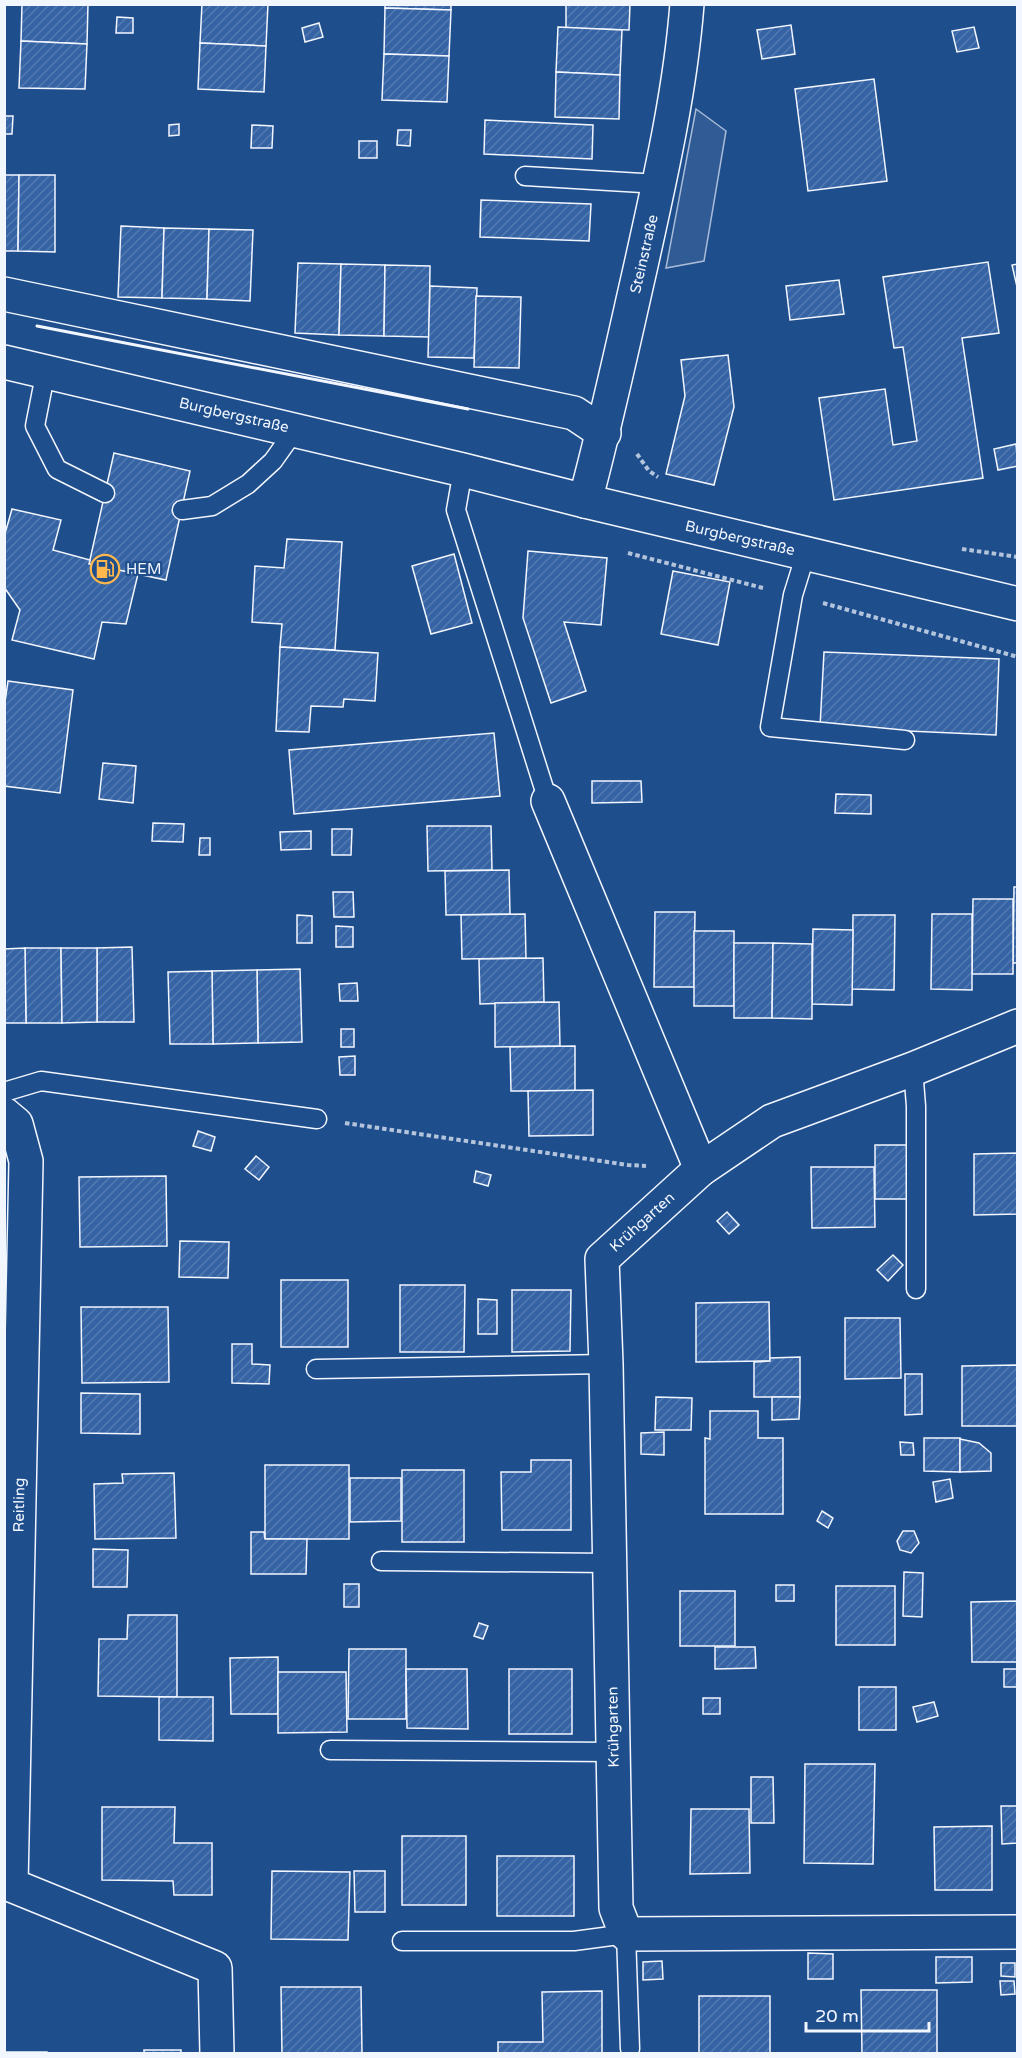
<svg xmlns="http://www.w3.org/2000/svg" width="1022" height="2058" font-family="'Varela Round',sans-serif">
	<defs>
		<pattern id="building-hatch" width="6" height="6" patternUnits="userSpaceOnUse" patternTransform="scale(1.5)"><rect width="6" height="6" fill="#3563a3"/><path d="M-1 1l2-2M0 6l6-6M5 7l2-2" fill="none" stroke="#537ab1"/></pattern>
	</defs>
	<rect width="100%" height="100%" fill="#1f4e8c"/>
	<path fill="#305b95" stroke="#a8bbd7" stroke-width="1.5" d="M696 109 726 131 704 261 666 268Z"/>
	<g fill="url(#building-hatch)" stroke="#f2f6ff" stroke-width="1.5">
		<path d="M22 4H88L87 44 21 41Z"/>
		<path d="M202 4H268L266 46 200 43Z"/>
		<path d="M385 4H451V10L385 8Z"/>
		<path d="M566 4H630L629 30 566 28Z"/>
		<path d="M385 8 451 10 449 56 384 54Z"/>
		<path d="M117 17 133 18V33H116Z"/>
		<path d="M319 23 323 37 305 42 302 28Z"/>
		<path d="M791 25 795 54 762 59 757 30Z"/>
		<path d="M558 27 622 30 620 75 556 72Z"/>
		<path d="M974 27 979 48 957 52 952 31Z"/>
		<path d="M21 41 87 44 85 89 19 88Z"/>
		<path d="M200 43 266 46 264 92 198 89Z"/>
		<path d="M384 54 449 56 447 102 382 100Z"/>
		<path d="M556 72 620 75 619 119 555 117Z"/>
		<path d="M874 79 887 181 808 191 795 89Z"/>
		<path d="M4 116H13L12 134H4Z"/>
		<path d="M485 120 593 125 592 159 484 154Z"/>
		<path d="M179 124V135L169 136V125Z"/>
		<path d="M252 125 273 126 272 148H251Z"/>
		<path d="M398 130H411L410 146 397 145Z"/>
		<rect x="359" y="141" width="18" height="17"/>
		<path d="M4 175H19L18 251H4Z"/>
		<path d="M19 175H55V252L18 251Z"/>
		<path d="M481 200 591 204 589 241 480 237Z"/>
		<path d="M121 226 164 228 162 298 118 297Z"/>
		<path d="M164 228 209 229 207 299 162 298Z"/>
		<path d="M209 229 253 230 250 301 207 299Z"/>
		<path d="M988 262 999 333 962 338 983 478 834 500 819 398 885 389 893 445 917 441 903 347 894 348 883 277Z"/>
		<path d="M298 263 341 264 339 335 295 333Z"/>
		<path d="M341 264 385 265 384 336 339 335Z"/>
		<path d="M1018 264V291L1012 265Z"/>
		<path d="M385 265 430 266 429 337 384 336Z"/>
		<path d="M839 280 844 314 790 320 786 286Z"/>
		<path d="M430 286 477 288 474 358 428 357Z"/>
		<path d="M476 296 521 297 519 368 474 367Z"/>
		<path d="M728 355 734 407 714 485 666 474 685 396 681 360Z"/>
		<path d="M1016 444 1018 466 998 470 994 449Z"/>
		<path d="M114 453 190 471 166 580 89 564Z"/>
		<path d="M12 509 61 520 53 550 90 560 89 564 138 574 126 624 102 622 94 659 12 640 20 610 4 587V537Z"/>
		<path d="M287 539 342 542 335 650 280 647 282 624 252 622 255 566 284 568Z"/>
		<path d="M528 551 607 558 601 625 564 622 586 691 551 703 523 618Z"/>
		<path d="M454 554 472 623 431 634 412 566Z"/>
		<path d="M673 571 730 582 718 645 661 634Z"/>
		<path d="M280 647 378 653 375 701 344 699 343 707 311 706 309 732 276 731Z"/>
		<path d="M824 652 999 659 996 735 820 727Z"/>
		<path d="M8 681 73 690 60 793 4 786V709Z"/>
		<path d="M494 733 500 796 294 814 289 750Z"/>
		<path d="M103 763 136 766 133 803 99 799Z"/>
		<path d="M592 781H641L642 802 592 803Z"/>
		<path d="M836 794 871 795V814L835 813Z"/>
		<path d="M153 823 184 824 183 842 152 841Z"/>
		<path d="M427 826H491L492 870 428 871Z"/>
		<path d="M332 829H352L351 855H332Z"/>
		<path d="M311 831V849L281 850 280 832Z"/>
		<path d="M200 838H210V855H199Z"/>
		<path d="M509 870 510 914 446 915 445 871Z"/>
		<path d="M1014 887H1018V963H1013Z"/>
		<path d="M333 892H353L354 917H334Z"/>
		<path d="M973 899H1013V974H972Z"/>
		<path d="M655 912H695L694 987H654Z"/>
		<path d="M525 914 526 958 462 959 461 915Z"/>
		<path d="M932 914H972V990L931 989Z"/>
		<path d="M297 915 312 916V943H297Z"/>
		<path d="M853 915H895L894 990 852 989Z"/>
		<path d="M336 926 353 927V947H336Z"/>
		<path d="M813 929 853 930 852 1005 812 1004Z"/>
		<rect x="694" y="931" width="40" height="75"/>
		<path d="M734 943H773L772 1018H734Z"/>
		<path d="M773 943 812 944V1019L772 1018Z"/>
		<path d="M132 947 134 1022H97V948Z"/>
		<path d="M25 948H61L62 1023H26Z"/>
		<path d="M25 948 26 1023H4V949Z"/>
		<path d="M61 948H97V1022L62 1023Z"/>
		<path d="M543 958 544 1002 480 1004 479 959Z"/>
		<path d="M300 969 302 1042 258 1043 257 970Z"/>
		<path d="M257 970 258 1043 213 1044 212 971Z"/>
		<path d="M212 971 213 1044H170L168 972Z"/>
		<path d="M357 983 358 1001H340L339 984Z"/>
		<path d="M559 1002 560 1046 495 1047V1003Z"/>
		<rect x="341" y="1029" width="13" height="18"/>
		<path d="M575 1046V1091H511L510 1047Z"/>
		<path d="M355 1056V1075H340L339 1057Z"/>
		<path d="M593 1090V1135L529 1136 528 1091Z"/>
		<path d="M198 1131 215 1137 211 1151 193 1146Z"/>
		<rect x="875" y="1145" width="37" height="54"/>
		<path d="M1018 1153V1214L974 1215V1154Z"/>
		<path d="M256 1156 269 1167 259 1180 245 1169Z"/>
		<path d="M811 1167H874L875 1227 812 1228Z"/>
		<path d="M476 1171 491 1175 488 1186 474 1182Z"/>
		<path d="M166 1176 167 1246 80 1247 79 1177Z"/>
		<path d="M727 1212 739 1225 729 1234 717 1221Z"/>
		<path d="M180 1241 229 1242 228 1278 179 1277Z"/>
		<path d="M893 1255 903 1265 888 1281 877 1270Z"/>
		<rect x="281" y="1280" width="67" height="67"/>
		<path d="M400 1285H465L464 1352H400Z"/>
		<path d="M512 1290H571L570 1351 512 1352Z"/>
		<path d="M478 1299 497 1300V1334H478Z"/>
		<path d="M769 1302 770 1361 696 1362V1303Z"/>
		<path d="M81 1307H168L169 1382 82 1383Z"/>
		<path d="M845 1318H900L901 1378 845 1379Z"/>
		<path d="M232 1344H252V1364L270 1365 269 1384 232 1383Z"/>
		<path d="M800 1357V1397H754V1362L770 1361V1358Z"/>
		<path d="M1018 1365V1426H962V1366Z"/>
		<path d="M905 1374H922V1414L905 1415Z"/>
		<path d="M81 1393 140 1394V1434L81 1433Z"/>
		<path d="M656 1397 692 1398 691 1430H655Z"/>
		<path d="M772 1397H800L799 1419 772 1420Z"/>
		<path d="M710 1411H758V1438H783V1514H705V1438L710 1439Z"/>
		<path d="M664 1432V1455L641 1454V1433Z"/>
		<path d="M924 1438H960V1472L924 1471Z"/>
		<path d="M960 1439 979 1443 991 1453V1471L960 1472Z"/>
		<path d="M900 1442 913 1443 914 1455H901Z"/>
		<path d="M531 1460H571V1530H502L501 1472H531Z"/>
		<rect x="265" y="1465" width="84" height="74"/>
		<rect x="402" y="1470" width="62" height="72"/>
		<path d="M174 1473 176 1538 95 1539 94 1484 123 1483 122 1474Z"/>
		<path d="M350 1478H401V1521L350 1522Z"/>
		<path d="M950 1479 953 1498 936 1502 933 1482Z"/>
		<path d="M822 1511 833 1518 828 1528 817 1521Z"/>
		<path d="M903 1531H914L919 1543 911 1553 900 1550 897 1541Z"/>
		<path d="M251 1532H264L265 1539H307L306 1574H251Z"/>
		<path d="M93 1549 128 1550 127 1587H93Z"/>
		<path d="M904 1572 923 1573 922 1617 903 1616Z"/>
		<rect x="344" y="1584" width="15" height="23"/>
		<rect x="776" y="1585" width="18" height="16"/>
		<rect x="836" y="1586" width="59" height="59"/>
		<rect x="680" y="1591" width="55" height="55"/>
		<path d="M1018 1601V1662H972L971 1602Z"/>
		<path d="M128 1615H177V1697L98 1696 99 1639H127Z"/>
		<path d="M479 1623 488 1626 483 1639 474 1636Z"/>
		<path d="M715 1647H755L756 1668 715 1669Z"/>
		<path d="M349 1649H406V1719H348Z"/>
		<path d="M278 1657V1714H231L230 1658Z"/>
		<path d="M406 1669H467L468 1729 407 1728Z"/>
		<rect x="509" y="1669" width="63" height="65"/>
		<rect x="1004" y="1669" width="14" height="18"/>
		<path d="M278 1672H346L347 1732 278 1733Z"/>
		<rect x="859" y="1687" width="37" height="43"/>
		<path d="M159 1697H213V1741L159 1740Z"/>
		<rect x="703" y="1698" width="17" height="16"/>
		<path d="M934 1702 938 1716 917 1722 913 1707Z"/>
		<path d="M805 1764H875L873 1864 804 1863Z"/>
		<path d="M751 1777H773L774 1823H751Z"/>
		<path d="M1001 1806H1018V1843L1002 1844Z"/>
		<path d="M102 1807H175L174 1843H212V1895H174L173 1881 102 1880Z"/>
		<path d="M691 1809H749L750 1873 690 1874Z"/>
		<path d="M992 1826V1890H935L934 1827Z"/>
		<rect x="402" y="1836" width="64" height="69"/>
		<rect x="497" y="1856" width="77" height="60"/>
		<path d="M272 1871 350 1872 348 1940 271 1939Z"/>
		<path d="M354 1871H385V1912H355Z"/>
		<path d="M808 1953 833 1954V1979H808Z"/>
		<path d="M936 1957H972V1982L936 1983Z"/>
		<path d="M662 1961 663 1979 643 1980V1962Z"/>
		<path d="M1001 1963H1015V1977L1001 1976Z"/>
		<path d="M1000 1981H1014L1015 1994 1001 1995Z"/>
		<path d="M281 1987H361L362 2054H282Z"/>
		<path d="M861 1990H937V2054H862Z"/>
		<path d="M602 1991V2054H498V2042H543L542 1992Z"/>
		<rect x="699" y="1996" width="71" height="58"/>
		<rect x="144" y="2050" width="37" height="4"/>
		<rect x="4" y="2052" width="43" height="2"/>
	</g>
	<g fill="none" stroke-linecap="round" stroke-linejoin="round">
		<g stroke="#f2f6ff" stroke-width="21">
			<g id="service">
				<path d="M525 176 659 184"/>
				<path d="M46 370 35 426 57 469 105 493"/>
				<path d="M463 470 456 510 548 801"/>
				<path d="M182 510 212 506 248 484 273 461 295 430"/>
				<path d="M806 553 793 595 770 727 905 740"/>
				<path d="M913 1069 916 1106V1289"/>
				<path d="M4 1092 41 1081 317 1119"/>
				<path d="M316 1369 606 1364"/>
				<path d="M381 1561 610 1563"/>
				<path d="M330 1750 613 1752"/>
				<path d="M402 1941H574L626 1934 630 2049"/>
			</g>
		</g>
		<g stroke="#f2f6ff" stroke-width="36">
			<g id="minor">
				<path d="M4 294 574 413 604 433"/>
				<path d="M585 501C606 423 623 344 641 265 660 179 680 93 687 4"/>
				<path d="M548 801 701 1169"/>
				<path d="M1018 1026 913 1069 772 1121 701 1169 602 1259 606 1364 616 1908 626 1934 1018 1932"/>
				<path d="M4 1114 16 1124 26 1161 11 1885 215 1968 217 2054"/>
			</g>
		</g>
		<g stroke="#f2f6ff" stroke-width="36">
			<path id="tertiary" d="M4 362 463 470 585 501 1018 604"/>
		</g>
		<g stroke="#b3c4dc" stroke-width="4" stroke-dasharray="4.5 3" stroke-linecap="butt">
			<path d="M637 454 649 471 658 477"/>
			<path d="M962 549 1018 557"/>
			<path d="M628 553 763 588"/>
			<path d="M823 603 1018 657"/>
			<path d="M345 1123 628 1165 646 1166"/>
		</g>
		<use href="#service" stroke="#1f4e8c" stroke-width="18"/>
		<use href="#minor" stroke="#1f4e8c" stroke-width="33"/>
		<use href="#tertiary" stroke="#1f4e8c" stroke-width="33"/>
		<path stroke="#f2f6ff" stroke-width="3" d="M37 326 468 409"/>
	</g>
	<defs>
		<g id="fuel-ring" transform="scale(1.5)"><circle r="9.5" fill="#1f4e8c" stroke="#ffb74d" stroke-width="1.5"/><path d="M-5.5-6h7V0h2V4h1.3V-2.5L3-4.5l.8-.8L6-3V5H2.5V1h-1V6h-7ZM-4.2-4.7v3.2H.2V-4.7Z" fill="#ffb74d"/></g>
	</defs>
	<g fill-rule="evenodd">
		<use href="#fuel-ring" x="105" y="569"/>
	</g>
	<g text-anchor="middle" dominant-baseline="central" stroke-width="4.5" stroke-linejoin="round" paint-order="stroke">
		<g font-size="15" fill="#f2f6ff" stroke="#1f4e8c">
			<text transform="translate(644 254) rotate(-77)">Steinstraße</text>
			<text transform="translate(234 415) rotate(13)">Burgbergstraße</text>
			<text transform="translate(740 538) rotate(13)">Burgbergstraße</text>
			<text transform="translate(642 1222) rotate(-42)">Krühgarten</text>
			<text transform="translate(19 1505) rotate(-89)">Reitling</text>
			<text transform="translate(613 1727) rotate(-91)">Krühgarten</text>
		</g>
		<g font-size="15" fill="#f2f6ff" stroke="#1f4e8c" text-anchor="start">
			<text x="126" y="569">HEM</text>
		</g>
	</g>
	<rect width="1022" height="2058" fill="none" stroke="#f2f6ff" stroke-width="12"/>
	<path d="M806 2022v9h123v-9" fill="none" stroke="#f2f6ff" stroke-width="3"/>
	<text x="815" y="2022" font-size="18" fill="#f2f6ff" stroke="#1f4e8c" stroke-width="4.5" paint-order="stroke">20 m</text>
</svg>
